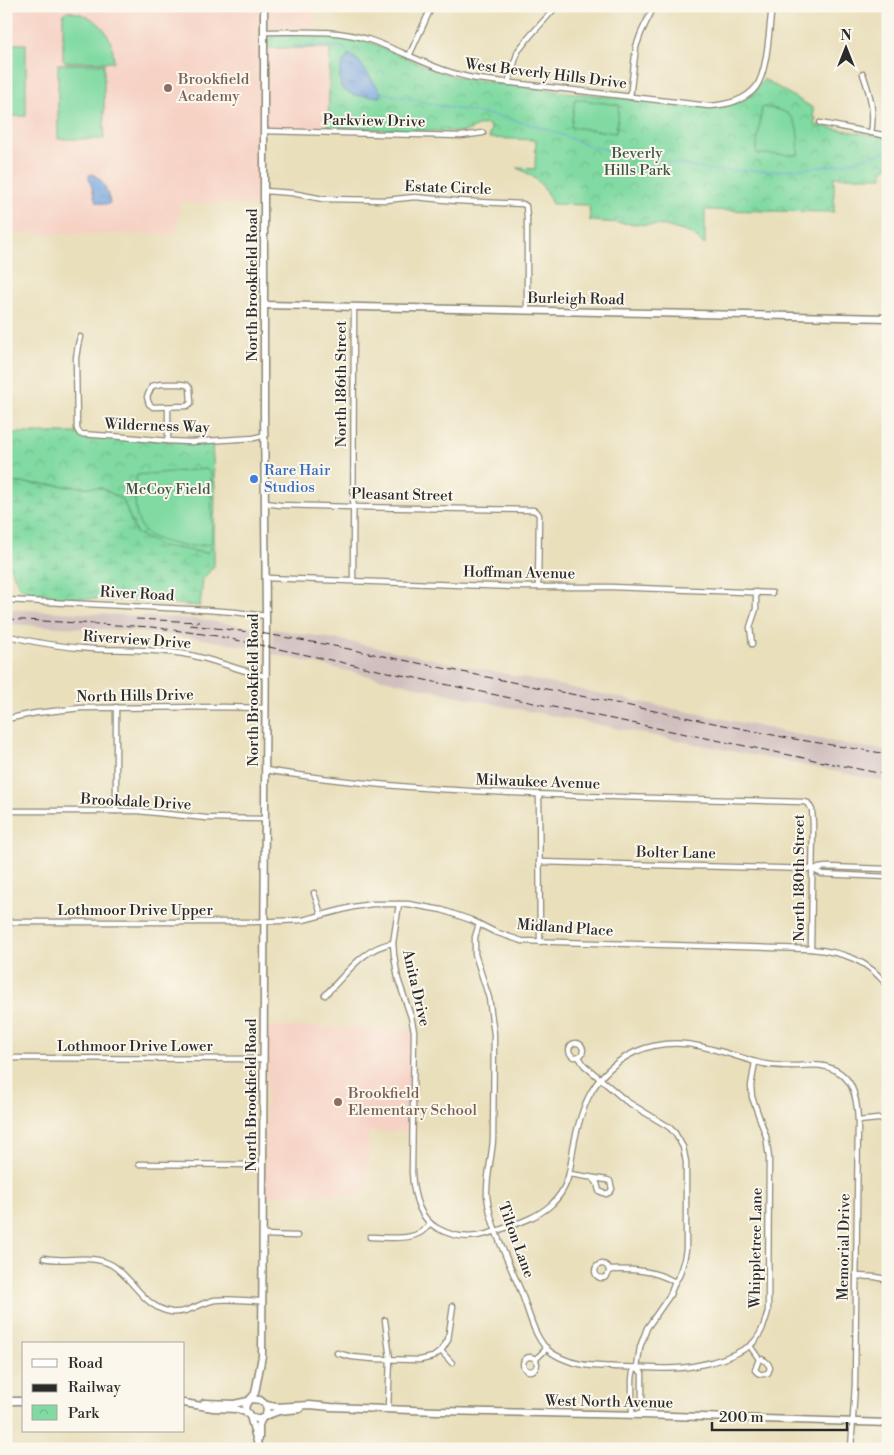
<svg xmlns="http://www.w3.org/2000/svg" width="894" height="1455" font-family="'Libre Bodoni',serif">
	<defs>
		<pattern id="wetland-marsh" width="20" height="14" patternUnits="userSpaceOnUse" patternTransform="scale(1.25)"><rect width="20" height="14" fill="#80daa1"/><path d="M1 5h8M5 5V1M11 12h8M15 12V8" fill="none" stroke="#6fbb8b"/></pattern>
		<pattern id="park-crowns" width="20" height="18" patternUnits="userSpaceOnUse" patternTransform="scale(1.25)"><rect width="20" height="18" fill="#80daa1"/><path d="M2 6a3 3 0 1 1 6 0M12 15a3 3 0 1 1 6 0" fill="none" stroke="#6fbb8b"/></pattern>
		<pattern id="water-ripples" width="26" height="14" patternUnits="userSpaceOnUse" patternTransform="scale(1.25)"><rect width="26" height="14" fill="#72a3dd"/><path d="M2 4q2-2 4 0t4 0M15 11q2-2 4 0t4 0" fill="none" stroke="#5e85b3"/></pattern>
	</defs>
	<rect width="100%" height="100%" fill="#fbf7ec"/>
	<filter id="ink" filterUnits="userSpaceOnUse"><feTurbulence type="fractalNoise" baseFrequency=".02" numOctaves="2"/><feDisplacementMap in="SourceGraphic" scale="10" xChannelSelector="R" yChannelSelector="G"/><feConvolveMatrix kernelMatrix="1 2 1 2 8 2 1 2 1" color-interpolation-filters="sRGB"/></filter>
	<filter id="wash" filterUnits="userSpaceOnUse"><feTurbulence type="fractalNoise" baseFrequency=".0096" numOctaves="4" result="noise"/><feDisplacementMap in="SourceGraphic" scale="20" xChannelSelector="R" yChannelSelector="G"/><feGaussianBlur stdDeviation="1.12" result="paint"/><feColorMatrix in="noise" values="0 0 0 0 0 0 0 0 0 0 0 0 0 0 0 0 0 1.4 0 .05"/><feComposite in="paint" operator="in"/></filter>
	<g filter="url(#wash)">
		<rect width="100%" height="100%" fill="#e9dfbb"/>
		<g fill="#f6d2c4">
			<path d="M6 6H315V28L258 29 259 43V48H330L328 128H262L259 165 260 205 179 202 177 234H6Z"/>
			<path d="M267 1026 412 1029 410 1131 369 1132 367 1194 265 1195Z"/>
		</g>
		<g fill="#d1bfbe">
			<path d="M6 609 194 619 259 628 260 649 196 638 129 631 6 624Z"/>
			<path d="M273 629 336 639 849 745 888 750V782L498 705 272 654Z"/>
		</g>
		<path fill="url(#wetland-marsh)" stroke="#568266" d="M6 482 102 488 123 500 136 533 206 553 214 545V566L203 579 200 606 120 600 46 597 20 588 6 559Z"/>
		<g fill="url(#park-crowns)" stroke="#568266">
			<path d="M293 33 337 35 365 40 433 69 453 76 469 79 565 92 712 108C734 106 752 98 764 79L813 108V117L816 118 814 125 888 138V167L883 169V177H834V212L705 210V245L692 234 666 226 590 221 589 205 552 204C543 184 537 177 517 168L535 169 536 140 489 138 491 129 489 125C481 123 473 128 466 132L328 128 330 48H268V41L272 35 291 36Z"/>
			<path d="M12 433H75L85 437 210 442 212 445 215 488 214 545 207 553 161 546 136 533 123 500 102 488 6 482V434Z"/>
		</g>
		<g fill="#80daa1" stroke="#568266">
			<path d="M67 11C97 15 113 31 114 62H66L63 60V14Z"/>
			<rect x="6" y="44" width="20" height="72"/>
			<rect x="58" y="64" width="46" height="75"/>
			<path d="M575 99 619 105 616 133 571 127Z"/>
			<path d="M762 107C769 108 776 109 782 111 800 117 799 140 798 155L758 154 756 152Z"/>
			<path d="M206 469 211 473 212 543C198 547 184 547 170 543 162 541 151 538 145 532 132 518 135 492 137 475Z"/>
		</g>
		<g fill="url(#water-ripples)" stroke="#4e6784">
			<path d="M349 54 359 61 381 92V97L354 95 342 89C337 74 340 67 349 54Z"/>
			<path d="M92 174C103 178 107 191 110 202L109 204H103L96 202 89 178V175Z"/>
		</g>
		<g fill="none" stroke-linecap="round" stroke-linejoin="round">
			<g stroke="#72a3dd" stroke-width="1">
				<path d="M294 46H338L343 47 349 54"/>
				<path d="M381 92 440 106 502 117 547 129 589 146 708 170 778 171 836 165 888 151"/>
			</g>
		</g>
	</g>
	<g filter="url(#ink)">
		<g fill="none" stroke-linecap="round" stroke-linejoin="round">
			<g stroke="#8a8573" stroke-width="7">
				<g id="street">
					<path d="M264 32C300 32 336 29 370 40 408 53 437 72 478 79L709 106C726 105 745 101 756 87 768 71 769 27 772 6"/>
					<path d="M409 56 432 6"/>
					<path d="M863 74C870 94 875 112 871 133"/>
					<path d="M508 83 518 51 530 36 557 6"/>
					<path d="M630 97 636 47 641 33 654 6"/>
					<path d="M820 123 888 136"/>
					<path d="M264 131 461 136 483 133"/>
					<path d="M885 172 888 171"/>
					<path d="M265 191 292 193 323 199 386 200 415 197 456 201 523 204 526 206 527 218V310"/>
					<path d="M80 337 78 345 76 358 77 429 80 434 125 437 168 441 190 442 254 438 265 435"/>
					<path d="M180 384 187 385 190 388 191 403 187 406 153 407 149 404 147 397 152 386 161 384Z"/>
					<path d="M168 441V407"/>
					<path d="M265 503 280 505 352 507 533 510 537 512 539 515 538 587"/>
					<path d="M266 578 517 587H611L772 593"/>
					<path d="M353 581 354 307"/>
					<path d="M6 600 207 610 235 612 266 616"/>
					<path d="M6 635C34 643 64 647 93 649 121 650 149 649 177 653 207 656 235 670 265 676"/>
					<path d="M752 644 750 627 756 609V592"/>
					<path d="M6 719 36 713 81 708 224 707 265 708"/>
					<path d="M265 770C369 787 475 792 581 796 655 798 730 800 804 802L808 803 812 810 813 824 811 949"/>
					<path d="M539 795 540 942"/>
					<path d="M6 811H138L206 818 264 819"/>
					<path d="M116 811V707"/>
					<path d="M539 862 812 869 826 867 888 869"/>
					<path d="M812 869 822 874 888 877"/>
					<path d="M314 893 321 914"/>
					<path d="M399 904 393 943 394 955 398 979 411 1017 414 1031 412 1172C413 1192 417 1217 437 1228 460 1241 478 1238 502 1229 519 1223 538 1217 552 1204 569 1187 570 1171 573 1149 581 1106 593 1072 635 1052 678 1033 714 1050 756 1062 769 1066 783 1066 797 1066 806 1066 815 1064 823 1066 853 1072 857 1096 858 1121L855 1385 851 1449"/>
					<path d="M6 922H253L303 920 353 907 372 904H408L442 910 471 920 495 932 522 941 811 949C843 952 869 960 888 987"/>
					<path d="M479 924 475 937V954L489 998 494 1034 493 1139C492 1158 486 1177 487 1196 490 1225 508 1261 520 1289 528 1308 532 1332 546 1348 554 1356 569 1362 580 1364 593 1367 606 1366 618 1367 643 1367 670 1371 694 1366 712 1363 732 1357 748 1347 759 1340 765 1324 768 1311L769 1158 766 1136 752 1097 751 1086 755 1062"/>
					<path d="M325 995C346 975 362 948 393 943"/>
					<circle cx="576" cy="1050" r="7"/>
					<path d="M579 1057 584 1065 626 1101 669 1127 675 1133 683 1147 686 1162V1250L684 1260 679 1276 675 1282 670 1295 647 1328 640 1347 637 1368 633 1372 632 1379V1415"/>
					<path d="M6 1058 263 1059"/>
					<path d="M858 1121 888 1118"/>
					<path d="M139 1164 262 1165"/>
					<path d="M570 1174 607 1180 610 1181 612 1189 610 1192 606 1194 599 1191 597 1183 593 1178"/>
					<path d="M262 1235 297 1236"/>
					<path d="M370 1237C390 1237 418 1243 430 1223"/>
					<path d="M44 1258C66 1263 91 1253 112 1265 133 1278 144 1308 171 1312 188 1314 199 1303 215 1300 230 1298 247 1301 261 1301"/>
					<circle cx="602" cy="1271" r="7"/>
					<path d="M609 1270C633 1269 654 1270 675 1282"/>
					<path d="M856 1276 876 1277 888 1280"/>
					<path d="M385 1320 390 1359 388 1408"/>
					<path d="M750 1346 759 1359C765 1359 768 1362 770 1368L768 1373C762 1375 759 1375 755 1370L759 1359"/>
					<path d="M441 1351 452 1363"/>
					<path d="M337 1353 352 1357 373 1359 420 1360 433 1357 441 1351 448 1340 453 1306"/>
					<circle cx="530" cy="1364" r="7"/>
					<path d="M536 1359 547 1348"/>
					<path d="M637 1368 642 1373V1415"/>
				</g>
			</g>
			<g stroke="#8a8573" stroke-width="9">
				<g id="secondary">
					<path d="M265 305 888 318"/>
					<path d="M251 1399 260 1400 266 1405C272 1429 238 1418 247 1403 249 1399 253 1397 255 1393L262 1356 266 616 264 410V6"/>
					<path d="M6 1401H24"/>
					<path d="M184 1403 213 1408 236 1409 248 1413"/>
					<path d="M204 1403 234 1404 248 1401"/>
					<path d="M266 1405 276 1407 310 1405 331 1407 438 1411 642 1415 888 1423"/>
					<path d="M250 1416 259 1449"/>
					<path d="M265 1416 279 1411 300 1409"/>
					<path d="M259 1438V1425L262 1418"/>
				</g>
			</g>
			<use href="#street" stroke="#fff" stroke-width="4.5"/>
			<use href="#secondary" stroke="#fff" stroke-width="6"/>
			<g stroke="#2b2b2b" stroke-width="1" stroke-dasharray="8 4" stroke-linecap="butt">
				<path d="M6 619 152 627 217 636 548 706 888 775"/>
				<path d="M136 619 199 622"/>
				<path d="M190 625 266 634 329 645 788 738 888 754"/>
			</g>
		</g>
	</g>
	<g fill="#8d6e63" stroke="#fbf7ec" stroke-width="2">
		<circle cx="168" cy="88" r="5"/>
		<circle cx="338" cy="1102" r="5"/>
	</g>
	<circle fill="#3f7fe0" stroke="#fbf7ec" stroke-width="2" cx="254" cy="479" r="5"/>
	<g text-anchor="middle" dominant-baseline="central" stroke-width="4" stroke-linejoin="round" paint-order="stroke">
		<g font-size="15" fill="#2b2b2b" stroke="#fbf7ec">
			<text transform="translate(546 74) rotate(7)">West Beverly Hills Drive</text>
			<text transform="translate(374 121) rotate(1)">Parkview Drive</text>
			<text transform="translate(448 188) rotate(2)">Estate Circle</text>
			<text transform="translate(252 285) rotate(-90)">North Brookfield Road</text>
			<text transform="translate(576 299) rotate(1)">Burleigh Road</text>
			<text transform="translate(341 384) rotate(-90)">North 186th Street</text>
			<text transform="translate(157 426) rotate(2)">Wilderness Way</text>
			<text transform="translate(402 495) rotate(1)">Pleasant Street</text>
			<text transform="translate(519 573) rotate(1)">Hoffman Avenue</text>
			<text transform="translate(137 594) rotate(3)">River Road</text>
			<text transform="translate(137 640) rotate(4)">Riverview Drive</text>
			<text transform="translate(253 690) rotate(-90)">North Brookfield Road</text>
			<text transform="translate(135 696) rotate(-1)">North Hills Drive</text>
			<text transform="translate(538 782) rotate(2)">Milwaukee Avenue</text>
			<text transform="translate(136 802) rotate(3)">Brookdale Drive</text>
			<text transform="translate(676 853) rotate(1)">Bolter Lane</text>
			<text transform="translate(799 878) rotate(-90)">North 180th Street</text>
			<text x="135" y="910">Lothmoor Drive Upper</text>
			<text transform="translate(565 928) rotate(4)">Midland Place</text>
			<text transform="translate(416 988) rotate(77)">Anita Drive</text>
			<text x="135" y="1046">Lothmoor Drive Lower</text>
			<text transform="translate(251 1095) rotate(-90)">North Brookfield Road</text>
			<text transform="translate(516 1240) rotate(70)">Tilton Lane</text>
			<text transform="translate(844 1247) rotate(-89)">Memorial Drive</text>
			<text transform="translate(756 1248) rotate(-89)">Whippletree Lane</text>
			<text transform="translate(609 1402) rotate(1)">West North Avenue</text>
		</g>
		<g font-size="15" fill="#785e54" stroke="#fbf7ec" text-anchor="start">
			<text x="178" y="79">Brookfield<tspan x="178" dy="17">Academy</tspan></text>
			<text x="348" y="1093">Brookfield<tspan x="348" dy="17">Elementary School</tspan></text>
		</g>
		<g font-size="15" fill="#405748" stroke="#fbf7ec">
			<text x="637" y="153">Beverly<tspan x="637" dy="17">Hills Park</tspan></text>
			<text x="168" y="489">McCoy Field</text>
		</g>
		<g font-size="15" fill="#366cbe" stroke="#fbf7ec" text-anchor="start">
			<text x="264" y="470">Rare Hair<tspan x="264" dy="17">Studios</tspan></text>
		</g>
	</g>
	<rect width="894" height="1455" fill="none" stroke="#fbf7ec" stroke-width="25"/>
	<rect x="22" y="1342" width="162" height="90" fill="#fbf7ec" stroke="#a8a59f"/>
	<rect x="32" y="1359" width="25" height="8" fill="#ffffff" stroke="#a8a59f"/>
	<text x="68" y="1368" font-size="15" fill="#2b2b2b">Road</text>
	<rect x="32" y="1384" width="25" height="8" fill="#2b2b2b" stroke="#a8a59f"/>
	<text x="68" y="1392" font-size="15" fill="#2b2b2b">Railway</text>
	<rect x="32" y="1405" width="25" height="15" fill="url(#park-crowns)" stroke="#a8a59f"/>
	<text x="68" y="1418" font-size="15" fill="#2b2b2b">Park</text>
	<g transform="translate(846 48)" stroke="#fbf7ec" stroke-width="4" paint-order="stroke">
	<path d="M0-4L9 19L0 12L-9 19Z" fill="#2b2b2b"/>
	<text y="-8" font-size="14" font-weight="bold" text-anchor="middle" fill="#2b2b2b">N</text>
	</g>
	<path d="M712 1422v8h135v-8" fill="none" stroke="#2b2b2b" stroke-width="2.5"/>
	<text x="719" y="1422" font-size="15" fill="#2b2b2b" stroke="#fbf7ec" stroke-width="4" paint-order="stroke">200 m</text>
</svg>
